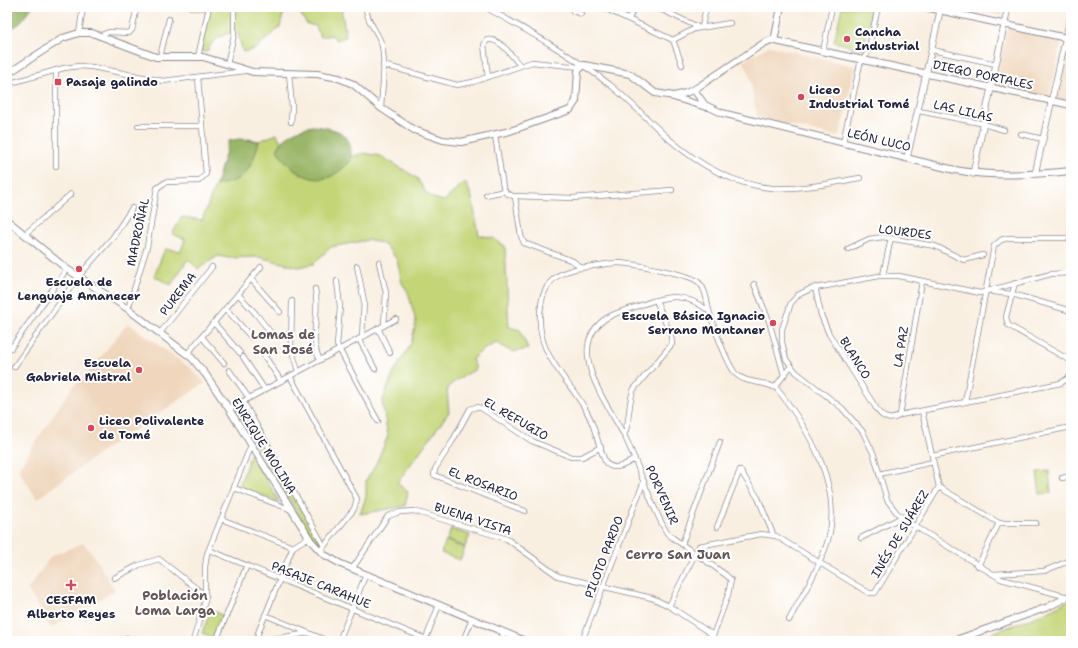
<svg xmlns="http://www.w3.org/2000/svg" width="1078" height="648" font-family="'Shantell Sans',sans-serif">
	<rect width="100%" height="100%" fill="#fff"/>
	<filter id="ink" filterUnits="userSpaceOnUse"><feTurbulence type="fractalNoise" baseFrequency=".025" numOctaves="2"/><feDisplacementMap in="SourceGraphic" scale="8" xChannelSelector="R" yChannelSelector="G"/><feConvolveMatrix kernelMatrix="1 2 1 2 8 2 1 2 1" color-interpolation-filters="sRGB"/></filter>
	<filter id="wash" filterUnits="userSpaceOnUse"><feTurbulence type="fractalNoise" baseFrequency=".012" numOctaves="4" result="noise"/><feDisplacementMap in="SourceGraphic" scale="16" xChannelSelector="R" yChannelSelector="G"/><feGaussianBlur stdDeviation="0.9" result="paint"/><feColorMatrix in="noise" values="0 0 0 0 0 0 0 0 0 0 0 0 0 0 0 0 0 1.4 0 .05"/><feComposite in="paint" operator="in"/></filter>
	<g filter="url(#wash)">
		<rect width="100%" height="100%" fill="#f9efe1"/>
		<g fill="#efd6bc">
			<path d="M961 7H1005L1002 16Z"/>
			<path d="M1007 28 1062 40 1049 99 995 86Z"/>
			<path d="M1066 39 1071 41V103L1053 100Z"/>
			<path d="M769 46 855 66 840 135 837 137 757 117 749 72 743 61Z"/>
			<path d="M128 323 190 368 205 383 108 447 37 499 18 469 72 387 88 373Z"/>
			<path d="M83 543 89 549 115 590 51 628 28 590 51 556Z"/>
		</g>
		<g fill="#c3d577" stroke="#727c59">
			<path d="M182 7H288L283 15 280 27 255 49 243 52 237 31C224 34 212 38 207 52L200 51 207 11H195Z"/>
			<path d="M296 7H341L346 37 336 40 332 35 320 37 316 26 307 24Z"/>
			<path d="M842 7H873L863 49 834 42Z"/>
			<path d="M277 134 287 155 351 157 364 153 381 156 417 178 426 193 433 198 444 201 465 182 471 194 479 235 493 238 505 246 509 327 520 330 528 349 512 352 496 343 483 350 472 359 476 369 455 381 447 389 449 412 397 483 408 492 405 506 360 514 366 497V480L374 468 388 436 382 402 394 372 411 344 416 322 408 292 402 283 397 260 387 247 381 243 368 240 331 247 313 264 298 267 259 257 229 258 218 256 198 269 188 259 171 285 154 276 165 249 181 251 185 239 172 234 182 217 202 220 218 179 229 141 250 139 259 141Z"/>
			<path d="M241 405 244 406 322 543 318 546 235 412V408Z"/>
			<path d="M251 453 280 503 239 487Z"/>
			<path d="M1049 471 1051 493 1040 494 1037 472Z"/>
			<path d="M451 529 470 535 465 547 447 540Z"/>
			<path d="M446 541 465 548 460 560 441 553Z"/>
			<path d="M1071 599V641H987L984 636 1038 616Z"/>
			<path d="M211 610 224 616 214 638 202 633Z"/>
		</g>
		<g fill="#9ab668" stroke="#5e6c52">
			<path d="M7 7H32L19 24 7 31Z"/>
			<path d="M313 126C339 129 355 133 350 162 343 168 335 176 326 178 306 183 287 166 277 150 285 134 296 129 313 126Z"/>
			<path d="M239 139 259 141C252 168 246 182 216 185L229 141Z"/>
		</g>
	</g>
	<g filter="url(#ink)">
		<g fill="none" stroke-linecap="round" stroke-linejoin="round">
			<g stroke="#8e888e" stroke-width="6">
				<g id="minor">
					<path d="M366 7C366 22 379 32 382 46 386 66 382 88 381 108"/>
					<path d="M485 7C528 31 570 54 609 84 630 101 649 121 669 139 698 164 734 185 772 188 801 190 831 183 860 178"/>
					<path d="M571 7 573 11 581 14"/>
					<path d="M602 7 673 40 682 65"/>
					<path d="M656 7 698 27"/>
					<path d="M629 19 634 7"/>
					<path d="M702 27 706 7"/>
					<path d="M79 33 83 7"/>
					<path d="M101 35 109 32 129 33 132 30 136 11"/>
					<path d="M673 40 694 29 730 23"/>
					<path d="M932 50 996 64"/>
					<path d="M823 51 832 7"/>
					<path d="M160 57 169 19"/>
					<path d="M198 57 209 7"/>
					<path d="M227 64 234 35V7"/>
					<path d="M383 65 457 85 473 82 532 62 580 67"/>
					<path d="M289 73 292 108 291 122"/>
					<path d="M488 77 484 45 487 40C500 37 512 57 520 65"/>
					<path d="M7 84 64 68 79 66 92 67 163 81 245 71"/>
					<path d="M919 111 980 123 1004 130"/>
					<path d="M138 126H202"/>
					<path d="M1021 134 1043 139"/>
					<path d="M495 135 503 187 506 193 513 196 573 198 672 190"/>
					<path d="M843 143 860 64 868 52 878 7"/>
					<path d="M56 166V70"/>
					<path d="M486 195 505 191"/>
					<path d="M515 197 521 236 524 243 573 261 581 268"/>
					<path d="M24 235 71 194"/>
					<path d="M848 249 869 239 883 237 935 246 964 260 983 255"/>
					<path d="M379 262 386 293 384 325"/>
					<path d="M357 266 364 301 362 337"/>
					<path d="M883 275 891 238"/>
					<path d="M251 279 280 312"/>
					<path d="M337 281 340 307 337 345 378 421"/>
					<path d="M1015 283 1006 317 1008 325 1071 361"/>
					<path d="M754 284 769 321 784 375"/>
					<path d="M815 287 821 315 829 334 878 411C884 419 892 421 900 415L1061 383 1071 376"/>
					<path d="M315 289C321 312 308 339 320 360"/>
					<path d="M993 292 1012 294 1071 311"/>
					<path d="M238 294 256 314 274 337"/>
					<path d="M292 301 291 348 298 371"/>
					<path d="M128 309 147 247 157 188 166 182 199 181 206 174 198 77"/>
					<path d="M226 309 251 337"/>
					<path d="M709 311C684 292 669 295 641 305 630 309 615 312 605 319 562 350 611 408 626 439 640 469 650 504 667 533L673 538 726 575 731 580 728 595 711 641"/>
					<path d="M214 323 240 353"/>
					<path d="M378 328 390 353"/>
					<path d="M160 333 212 267"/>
					<path d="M202 337 224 363"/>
					<path d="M359 339 375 369"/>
					<path d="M11 348 67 269"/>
					<path d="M260 349 281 381"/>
					<path d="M187 354 261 267"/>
					<path d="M243 357 265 390"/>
					<path d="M14 367 78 277 113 237 132 208"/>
					<path d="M229 370 249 398"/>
					<path d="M290 376 357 499 354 509 320 551"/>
					<path d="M775 387 791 366"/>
					<path d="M243 401 324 546"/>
					<path d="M965 402 994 246 1001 240 1008 238H1071"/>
					<path d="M229 409 396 319"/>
					<path d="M900 415 922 281"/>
					<path d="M624 435C631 421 627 404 634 389L672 344 671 336 656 300"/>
					<path d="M932 456 1071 427"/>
					<path d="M635 459C626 464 615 472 606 463 598 447 596 428 587 412 566 374 533 354 541 305 546 271 571 269 600 265 606 264 612 263 618 263 630 263 688 274 697 281 706 287 707 302 709 311 714 327 726 361 735 373 746 385 765 380 777 389 809 429 843 487 828 540 820 568 802 595 789 620"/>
					<path d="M740 470 758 498 773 534"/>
					<path d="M879 474 933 462"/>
					<path d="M1062 478 1071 476"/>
					<path d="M939 487 999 523H1036"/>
					<path d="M234 488 292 510"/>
					<path d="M525 511 434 475 435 469 452 442 470 409 476 407 481 408 532 441 571 457H582L601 447"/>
					<path d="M221 519 293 547"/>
					<path d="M717 527 740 470"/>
					<path d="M861 538 902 517"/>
					<path d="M682 544 720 442"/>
					<path d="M209 550 426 639"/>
					<path d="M978 566 999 523"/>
					<path d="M352 569 388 516 400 512 414 511 507 539 558 576 652 598 669 606 713 635"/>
					<path d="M993 574 1044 571 1071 560"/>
					<path d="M114 578 139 565 159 559 206 596"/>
					<path d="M1068 597 1001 579 908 522 897 513 887 500 874 455 863 432 842 408 796 372 786 359 782 342V329L791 303 798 295 810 289 879 276H899L980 293 1051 274 1071 273"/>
					<path d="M669 606 699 546 761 534 776 536 869 593H875L939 487 922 411"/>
					<path d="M265 615 328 641"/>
					<path d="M968 636 972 641"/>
					<path d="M127 638 130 641"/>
					<path d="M193 641 205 601V567L207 554 251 445"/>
					<path d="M216 641 247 565"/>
					<path d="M257 641 258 633 293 547 309 537"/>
					<path d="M262 641 308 633"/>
					<path d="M339 641 366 574"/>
					<path d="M425 641 439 605"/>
					<path d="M463 641 472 619"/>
					<path d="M500 641 504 632"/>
					<path d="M582 641 644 481"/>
				</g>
			</g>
			<g stroke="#8e888e" stroke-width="7">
				<g id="tertiary">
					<path d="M907 158 941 7"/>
					<path d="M973 174 1008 7"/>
					<path d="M1035 174 1071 15"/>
				</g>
			</g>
			<g stroke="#8e888e" stroke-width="8">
				<g id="secondary">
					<path d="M925 7 1071 39"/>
					<path d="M774 41 781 7"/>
					<path d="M7 74 63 38 79 33H92L156 57H203L253 72 317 74 339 78 353 84 381 108 414 130 443 140 461 142 510 131 570 110 576 101 578 71 584 65 630 74 655 93 674 96 686 93 698 87 764 43 771 40 1071 105"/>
					<path d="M694 90 705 105 722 113 955 170C993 177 1033 175 1071 171"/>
					<path d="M673 97 706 107"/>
					<path d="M7 220 67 269 128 309 192 358 206 375 229 409 311 541 323 554 341 564 525 641"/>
					<path d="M953 641 1048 607 1071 595"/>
				</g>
			</g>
			<use href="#minor" stroke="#fff" stroke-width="4.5"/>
			<use href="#tertiary" stroke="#fff" stroke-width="5.5"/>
			<use href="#secondary" stroke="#fff" stroke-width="6"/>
		</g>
	</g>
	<g fill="#d1495b" stroke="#fff" stroke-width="1.5">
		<circle cx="847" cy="39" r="4"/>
		<rect x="54" y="78" width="8" height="8" rx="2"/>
		<circle cx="801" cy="97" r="4"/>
		<circle cx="79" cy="269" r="4"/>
		<circle cx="773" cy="323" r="4"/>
		<circle cx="139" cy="370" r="4"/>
		<circle cx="91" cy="428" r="4"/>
		<path d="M69 579h4v4h4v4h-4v4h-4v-4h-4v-4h4z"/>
	</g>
	<g text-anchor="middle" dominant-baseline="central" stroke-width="4" stroke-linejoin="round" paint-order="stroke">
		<g font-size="12" font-weight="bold" fill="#22223b" stroke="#fff" text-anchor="start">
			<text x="855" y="32">Cancha<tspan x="855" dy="14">Industrial</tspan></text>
			<text x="66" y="82">Pasaje galindo</text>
			<text x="809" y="90">Liceo<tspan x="809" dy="14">Industrial Tomé</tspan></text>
			<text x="79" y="282" text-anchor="middle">Escuela de<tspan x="79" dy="14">Lenguaje Amanecer</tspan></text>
			<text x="765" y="316" text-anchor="end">Escuela Básica Ignacio<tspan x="765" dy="14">Serrano Montaner</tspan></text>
			<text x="131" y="363" text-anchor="end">Escuela<tspan x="131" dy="14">Gabriela Mistral</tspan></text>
			<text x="99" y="421">Liceo Polivalente<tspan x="99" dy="14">de Tomé</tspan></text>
			<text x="71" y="600" text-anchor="middle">CESFAM<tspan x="71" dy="14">Alberto Reyes</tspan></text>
		</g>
		<g font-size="12" fill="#22223b" stroke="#fff">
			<text transform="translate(983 75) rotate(12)">DIEGO PORTALES</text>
			<text transform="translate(963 111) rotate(13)">LAS LILAS</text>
			<text transform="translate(879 140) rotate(13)">LEÓN LUCO</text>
			<text transform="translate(138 232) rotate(-78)">MADROÑAL</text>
			<text transform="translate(905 232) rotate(7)">LOURDES</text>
			<text transform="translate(178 294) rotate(-52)">PUREMA</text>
			<text transform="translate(901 347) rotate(-81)">LA PAZ</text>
			<text transform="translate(855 358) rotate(58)">BLANCO</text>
			<text transform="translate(516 419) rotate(30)">EL REFUGIO</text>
			<text transform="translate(264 446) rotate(58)">ENRIQUE MOLINA</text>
			<text transform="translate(483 484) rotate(21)">EL ROSARIO</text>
			<text transform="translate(662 495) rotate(66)">PORVENIR</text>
			<text transform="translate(473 519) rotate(18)">BUENA VISTA</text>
			<text transform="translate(900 534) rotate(-59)">INÉS DE SUÁREZ</text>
			<text transform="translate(604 557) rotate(-69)">PILOTO PARDO</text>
			<text transform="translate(321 585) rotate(22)">PASAJE CARAHUE</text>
		</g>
		<g font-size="13" font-weight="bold" fill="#665759" stroke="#fff">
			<text x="283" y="334">Lomas de<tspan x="283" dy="15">San José</tspan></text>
			<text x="678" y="554">Cerro San Juan</text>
			<text x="175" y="595">Población<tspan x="175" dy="15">Loma Larga</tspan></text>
		</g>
	</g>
	<rect width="1078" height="648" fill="none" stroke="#fff" stroke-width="24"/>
</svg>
